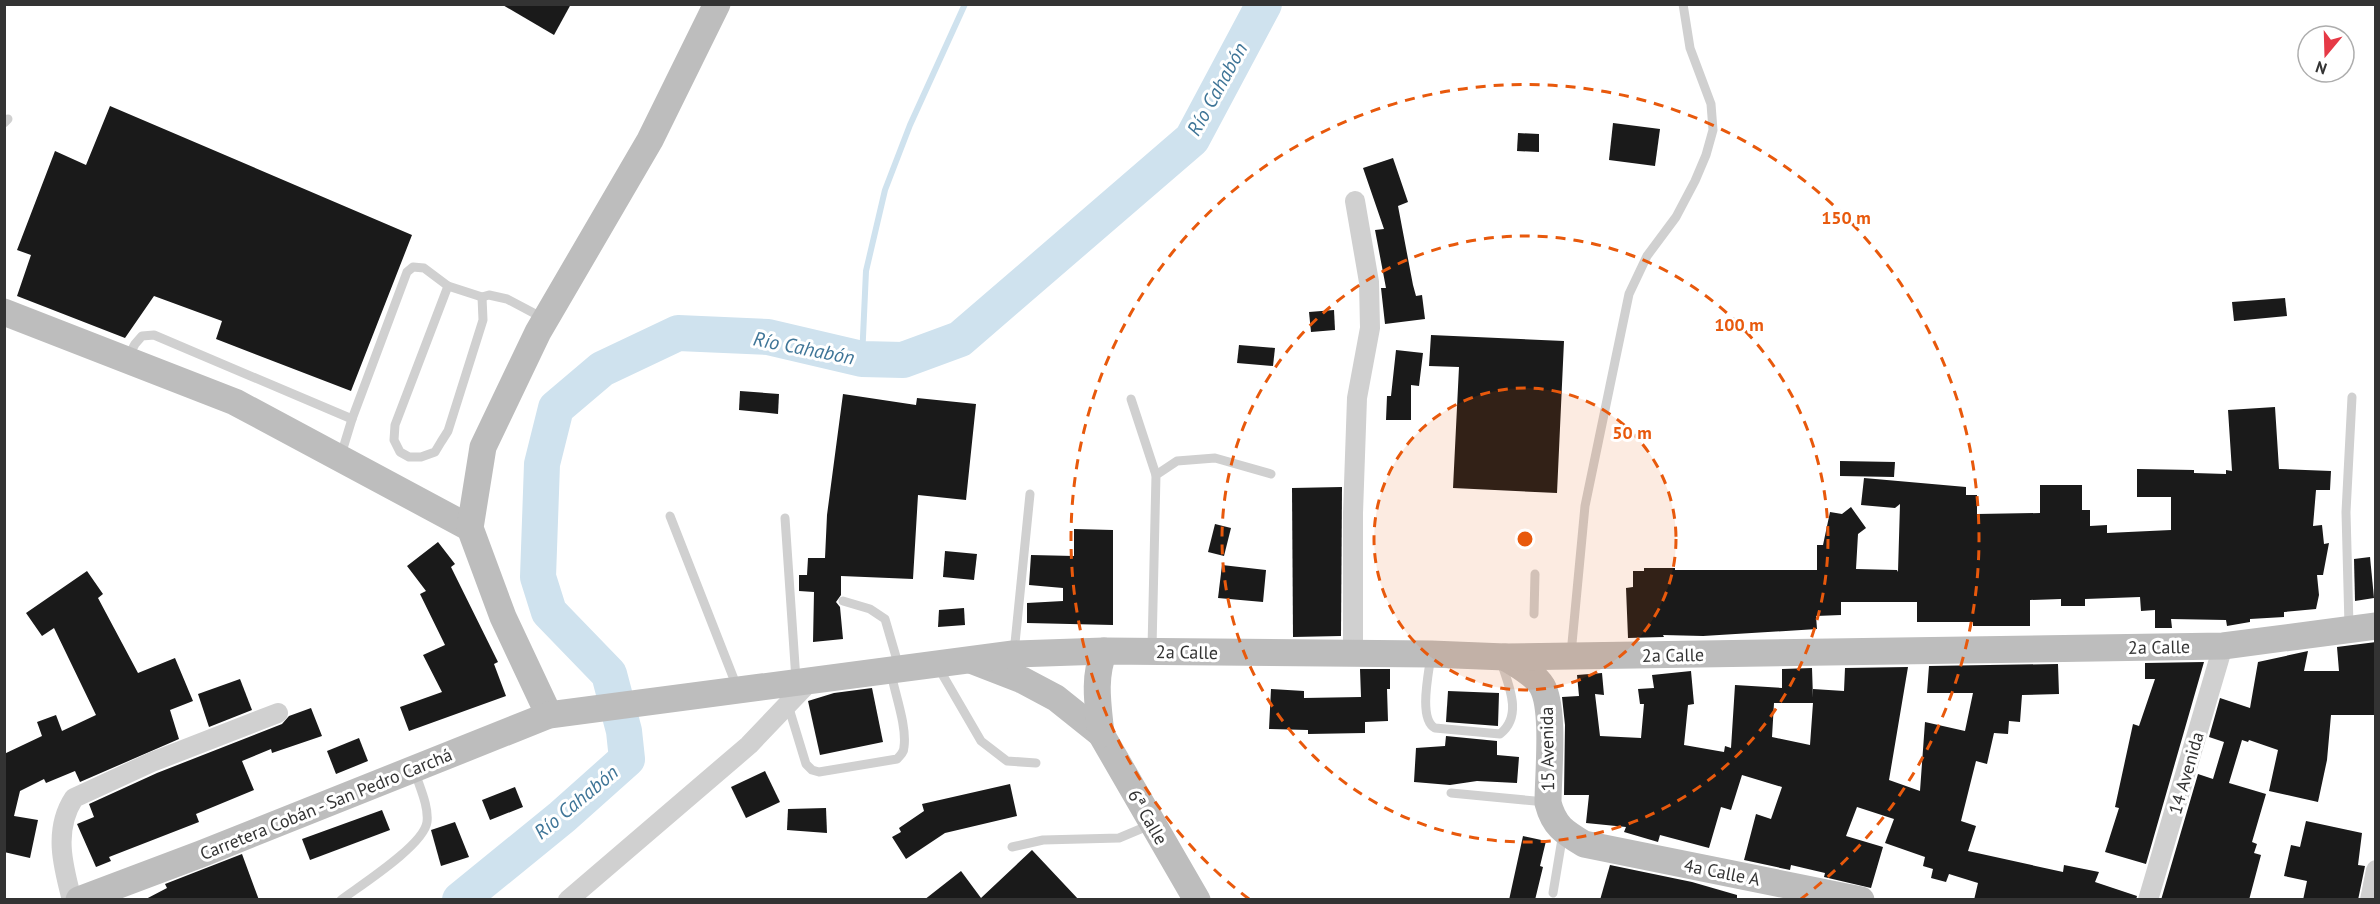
<svg xmlns="http://www.w3.org/2000/svg" width="2380" height="904" font-family="'PT Sans',sans-serif">
	<rect width="100%" height="100%" fill="#fff"/>
	<g fill="none" stroke-linecap="round" stroke-linejoin="round">
		<path stroke="#cfe2ee" stroke-width="6" d="M862 359 866 271 885 190 910 125 965 4"/>
		<path stroke="#cfe2ee" stroke-width="36" d="M460 900 562 817 627 759 624 731 609 674 549 612 538 577 542 464 556 408 602 369 678 333 768 337 862 359 903 360 960 339 1192 139 1264 4"/>
	</g>
	<g fill="#1a1a1a" fill-rule="evenodd">
		<path d="M501 4H571L554 35Z"/>
		<path d="M110 106 412 235 351 391 216 339 222 321 154 296 125 338 17 296 31 255 17 250 55 151 86 165Z"/>
		<path d="M1613 123 1660 129 1655 166 1609 160Z"/>
		<path d="M1518 133 1539 134V152L1517 151Z"/>
		<path d="M1393 158 1408 202 1398 206 1413 285 1416 296 1422 295 1425 319 1385 324 1381 288H1386L1375 230 1384 229 1363 168Z"/>
		<path d="M2285 298 2287 316 2234 321 2232 302Z"/>
		<path d="M1334 310 1335 330 1311 332 1309 312Z"/>
		<path d="M1431 335 1564 341 1557 493 1453 488 1459 367 1429 366Z"/>
		<path d="M1239 345 1275 348 1273 366 1237 363Z"/>
		<path d="M1396 350 1423 353 1419 386 1411 385V420H1386L1387 396H1391Z"/>
		<path d="M740 391 779 394 778 414 739 410Z"/>
		<path d="M843 394 916 405 917 398 976 404 966 500 918 495 913 579 841 576V595L836 602 840 607 843 639 813 642 814 592 799 591V575H807L808 558H825L827 515Z"/>
		<path d="M2275 407 2279 469 2331 471 2330 490H2316L2313 526 2322 525 2324 544 2329 543 2323 575H2317L2319 595 2316 609 2284 612V617L2250 619V622L2227 626 2226 620 2171 619 2172 628H2155V610L2141 611 2140 597 2085 599V606H2061V599L2030 600V626H1973V622H1917V602H1841V615L1816 616 1817 629 1703 636 1663 635 1664 637 1628 638 1626 588 1633 587V571H1644V568H1675V570H1817V545H1823L1830 512 1842 514 1851 507 1866 528 1858 534 1856 569 1897 570 1898 572 1900 504 1895 508 1861 505 1864 478 1966 487V495H1977V514L2040 513V485H2082V510H2090V526L2107 525V533L2171 530V497H2137V469L2194 470V473L2226 474V470L2232 471 2228 410Z"/>
		<path d="M1840 461 1895 462 1894 477 1840 476Z"/>
		<path d="M1342 487 1341 636 1293 637 1292 488Z"/>
		<path d="M1215 524 1231 528 1224 556 1208 552Z"/>
		<path d="M1074 529 1113 530V625L1027 623V603L1063 601V588L1029 585 1031 555 1074 556Z"/>
		<path d="M438 542 455 564 451 567 498 662 494 664 506 696 409 731 400 707 442 692 423 655 445 645 420 594 426 591 407 566Z"/>
		<path d="M945 551 977 554 974 580 943 577Z"/>
		<path d="M2370 557 2374 598 2355 601 2354 559Z"/>
		<path d="M1222 565 1266 570 1263 602 1218 598Z"/>
		<path d="M87 571 103 594 98 598 138 673 175 658 193 701 170 710 179 739 80 782 75 771 46 783 44 779 20 791 14 816 38 820 30 858 4 852V754L42 736 37 722 56 715 62 731 96 715 54 628 42 636 26 613Z"/>
		<path d="M964 608 965 625 938 627 939 610Z"/>
		<path d="M2376 642V715H2331L2327 760 2318 802 2269 791 2278 750 2249 740 2248 742 2242 740 2229 783 2266 794 2252 842 2257 844 2254 853 2261 855 2249 900H2161L2198 774 2213 779 2224 742 2209 737 2220 698 2250 708 2258 662 2308 651 2304 671H2339L2337 647Z"/>
		<path d="M2204 662 2146 864 2105 852 2119 808 2115 807 2133 724 2139 726 2155 679H2145V663Z"/>
		<path d="M2058 664 2059 694 2022 695 2020 722 2009 721 2008 734 1994 733 1987 764 1976 761 1961 821 1976 826 1968 851 2063 872 2064 865 2099 872 2095 882 2137 896 2136 900H1974L1978 883 1949 874 1946 882 1931 878 1933 869 1923 866 1925 857 1885 843 1894 819 1857 807 1846 836 1883 847 1871 888 1824 877 1825 873 1791 865 1790 870 1744 860 1756 814 1771 819 1782 787 1742 775 1731 810 1721 807 1709 848 1660 835 1658 842 1624 832 1626 827 1586 823 1589 795H1564L1565 725 1562 697 1579 696 1577 675 1602 673 1604 695 1595 694 1600 736 1641 738 1644 704H1640L1638 689 1654 688 1652 675 1691 671 1694 704 1688 705 1684 745 1724 752 1725 746 1731 748 1735 685 1782 688V669L1812 668 1813 698V689L1844 691 1845 668 1908 667 1889 780 1920 791 1925 722 1965 731 1973 693H1927L1929 666ZM1774 703H1813L1810 745 1772 737Z"/>
		<path d="M1360 669H1390V689H1387L1388 721 1365 722V733L1308 734V730L1269 729 1271 689 1304 691V698L1361 697Z"/>
		<path d="M240 679 252 710 209 727 198 694Z"/>
		<path d="M872 688 883 742 820 755 808 701 834 693Z"/>
		<path d="M1448 691 1499 693 1498 726 1446 722Z"/>
		<path d="M311 708 322 736 272 753 271 749 242 761 254 790 196 814 199 822 109 857 111 861 96 867 77 824 94 817 89 804 157 773 282 724 289 716Z"/>
		<path d="M1446 736 1497 741V755L1519 757 1517 783 1477 781 1450 785 1414 782 1416 748 1445 746Z"/>
		<path d="M359 738 368 761 336 774 327 751Z"/>
		<path d="M765 771 780 802 746 818 731 787Z"/>
		<path d="M1010 784 1017 816 945 833 906 859 892 837 901 832 899 828 924 811 922 804Z"/>
		<path d="M515 787 523 807 490 820 482 800Z"/>
		<path d="M826 808 827 833 787 830 788 809Z"/>
		<path d="M382 810 390 830 310 860 302 839Z"/>
		<path d="M2306 821 2362 833 2358 865 2365 866 2358 900H2303L2307 881 2284 876 2291 845 2300 847Z"/>
		<path d="M455 822 469 857 441 866 431 830Z"/>
		<path d="M1523 836 1546 841 1540 866 1543 867 1535 900H1509Z"/>
		<path d="M1032 850 1079 900H924L961 871 981 898Z"/>
		<path d="M242 854 259 900H144L167 888 165 884Z"/>
		<path d="M1610 865 1692 882 1737 895V900H1600Z"/>
	</g>
	<g fill="none" stroke-linecap="round" stroke-linejoin="round">
		<g stroke="#d0d0d0" stroke-width="9">
			<path d="M4 123 8 119"/>
			<path d="M448 286 395 425 394 440 400 452 409 457H421L435 452 441 442 448 431 483 320 482 297"/>
			<path d="M128 357 135 344 142 336 154 335 352 419"/>
			<path d="M1131 399 1156 475"/>
			<path d="M341 455 352 419 407 272 413 267 424 268 448 286 482 297 489 295 507 299 543 318"/>
			<path d="M670 516 737 687"/>
			<path d="M785 518 796 680"/>
			<path d="M843 601 870 609 885 619 899 667"/>
			<path d="M1534 614 1535 574"/>
			<path d="M2349 626 2346 512 2352 397"/>
			<path d="M1152 648 1156 475 1177 461 1215 458 1271 474"/>
			<path d="M1014 653 1030 494"/>
			<path d="M1571 654 1585 506 1629 294 1647 256 1676 217 1695 181 1706 155 1713 130 1711 104 1690 48 1683 4"/>
			<path d="M1431 655C1429 672 1418 719 1435 728L1500 734C1523 716 1509 686 1501 662"/>
			<path d="M938 667 981 741 1007 761 1036 763"/>
			<path d="M788 705 806 764 812 770 819 772 897 759C901 755 904 752 904 747 907 726 895 694 891 673"/>
			<path d="M1451 793 1546 802"/>
			<path d="M1012 847 1043 840 1119 838 1150 825"/>
			<path d="M1553 893 1563 833"/>
			<path d="M341 900C361 885 424 845 427 822 429 806 419 786 415 772"/>
		</g>
		<g stroke="#d0d0d0" stroke-width="20">
			<path d="M1353 654V513L1357 398 1370 328 1369 282 1355 201"/>
			<path d="M72 900C63 866 53 830 74 798L152 762 278 713"/>
			<path d="M568 900 749 745 810 681"/>
			<path d="M2148 900 2223 646"/>
			<path d="M2370 900 2376 870"/>
		</g>
		<g stroke="#bdbdbd" stroke-width="27">
			<path d="M4 312 235 402 470 528"/>
			<path d="M1505 657C1517 665 1534 673 1542 686 1555 709 1548 774 1548 803 1554 826 1564 832 1584 844L1861 900"/>
			<path d="M973 661 1022 680 1056 698 1101 734 1197 900"/>
			<path d="M549 715 503 617 470 528 483 447 538 332 650 140 717 4"/>
			<path d="M1101 734C1098 705 1093 678 1104 651"/>
			<path d="M79 900 201 854 549 715 1013 654 1104 651 1431 654 1505 657 2223 646 2376 626"/>
		</g>
	</g>
	<circle cx="1525" cy="539" r="151" fill="#e8590c" fill-opacity=".12"/>
	<g fill="none" stroke="#e8590c" stroke-width="3" stroke-dasharray="10 8">
		<circle cx="1525" cy="539" r="151"/>
		<circle cx="1525" cy="539" r="303"/>
		<path d="M1249 899A454 454 0 1 1 1801 899"/>
	</g>
	<g text-anchor="middle" dominant-baseline="central" stroke-width="6" stroke-linejoin="round" paint-order="stroke">
		<g font-size="18" fill="#333" stroke="#fff">
			<text transform="translate(2159 647) rotate(-1)">2a Calle</text>
			<text transform="translate(1187 652) rotate(1)">2a Calle</text>
			<text transform="translate(1673 655) rotate(-1)">2a Calle</text>
			<text transform="translate(1547 749) rotate(-91)">15 Avenida</text>
			<text transform="translate(2186 773) rotate(-74)">14 Avenida</text>
			<text transform="translate(326 804) rotate(-22)">Carretera Cobán - San Pedro Carchá</text>
			<text transform="translate(1148 817) rotate(60)">6ª Calle</text>
			<text transform="translate(1722 872) rotate(11)">4a Calle A</text>
		</g>
		<g font-size="20" font-style="italic" fill="#3f7597" stroke="#fff">
			<text transform="translate(1217 89) rotate(-61)">Río Cahabón</text>
			<text transform="translate(804 348) rotate(11)">Río Cahabón</text>
			<text transform="translate(576 802) rotate(-40)">Río Cahabón</text>
		</g>
	</g>
	<circle cx="1525" cy="539" r="9" fill="#e8590c" stroke="#fff" stroke-width="3"/>
	<g font-size="18" text-anchor="middle" font-weight="bold" fill="#e8590c" stroke="#fff" stroke-width="6" stroke-linejoin="round" paint-order="stroke">
		<text x="1846" y="224">150 m</text>
		<text x="1739" y="331">100 m</text>
		<text x="1632" y="439">50 m</text>
	</g>
	<rect width="2380" height="904" fill="none" stroke="#333333" stroke-width="12"/>
	<g transform="translate(2326 54) rotate(199)"><circle r="28" fill="#ffffff" stroke="#adadad" stroke-width="1.5"/>
	<path d="M0-4.5L10 22L0 15L-10 22Z" fill="#e63946"/>
	<text y="-9" font-size="16" font-weight="bold" text-anchor="middle" fill="#333333">N</text>
	</g>
</svg>
